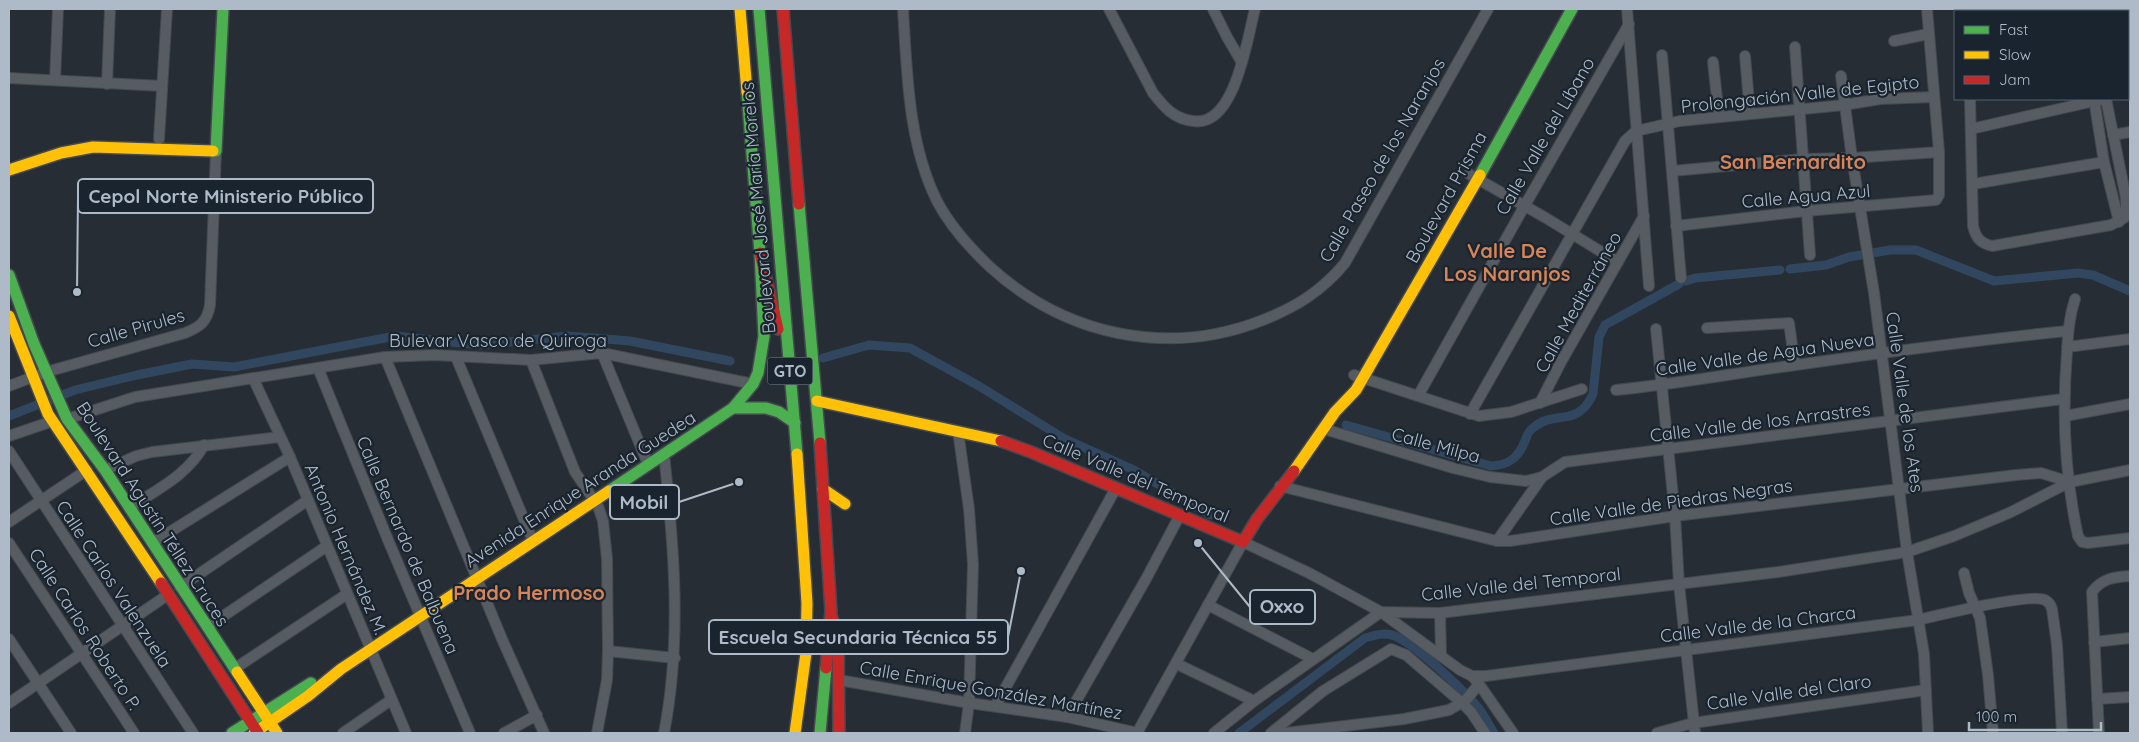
<svg xmlns="http://www.w3.org/2000/svg" width="2139" height="742" font-family="Quicksand,sans-serif">
	<rect width="100%" height="100%" fill="#262d34"/>
	<g fill="none" stroke-linecap="round" stroke-linejoin="round">
		<g stroke="#31475f" stroke-width="9">
			<path d="M1790 269 1826 265 1849 257 1890 250H1916L1994 281 2078 273 2093 275 2130 291"/>
			<path d="M1686 281 1695 278 1780 270"/>
			<path d="M823 358 869 345 910 348 979 386 1063 438 1134 470 1210 515"/>
			<path d="M9 416 75 390 137 375 192 364 234 367 395 336 480 345 568 336 630 341 730 361"/>
			<path d="M1346 425 1491 466C1509 465 1518 458 1525 441 1527 436 1528 431 1533 428 1554 409 1577 429 1593 394L1599 337 1605 325 1679 284"/>
			<path d="M1239 733 1365 638C1375 635 1385 632 1395 636 1416 645 1459 686 1475 704 1483 712 1488 724 1494 733"/>
		</g>
		<g stroke="#44494f" stroke-width="12">
			<g id="street">
				<path d="M903 9C907 72 908 143 937 201 950 226 969 247 989 266 1064 335 1167 358 1263 320 1296 307 1322 291 1345 263L1488 9"/>
				<path d="M1109 9 1153 93C1164 107 1174 119 1193 121 1235 128 1247 39 1255 9"/>
				<path d="M1213 9 1227 37 1241 61"/>
				<path d="M1627 9 1649 286"/>
				<path d="M1966 9V11"/>
				<path d="M2077 9 2078 11"/>
				<path d="M2090 9V11"/>
				<path d="M1894 41 1928 34"/>
				<path d="M1795 47 1810 255"/>
				<path d="M1662 55 1681 278"/>
				<path d="M1745 56 1750 114"/>
				<path d="M1713 62 1719 117"/>
				<path d="M2128 72H2130"/>
				<path d="M1841 76 1852 158 1874 293 1907 552 1924 654 1928 733"/>
				<path d="M9 78 162 86"/>
				<path d="M55 80 58 9"/>
				<path d="M107 84 110 9"/>
				<path d="M1970 99 1973 226C1976 238 1980 243 1992 246L2111 225 2124 218 2126 210V198L2106 99"/>
				<path d="M2094 99 2104 162 2119 222"/>
				<path d="M1971 129 2103 99"/>
				<path d="M2113 135 2130 132"/>
				<path d="M159 139 167 9"/>
				<path d="M1672 171 1803 159 1852 158 1939 152"/>
				<path d="M1469 174 1546 218 1618 262"/>
				<path d="M1973 184 2104 162"/>
				<path d="M1676 226 1806 211 1936 200 1939 195V152L1927 9"/>
				<path d="M2075 299C2069 317 2068 334 2067 352 2062 413 2065 477 2078 536L2082 542 2088 543 2130 538"/>
				<path d="M1707 328 1789 323 1795 365"/>
				<path d="M1656 329 1675 516 1679 584 1695 733"/>
				<path d="M2067 347 2130 339"/>
				<path d="M602 353 648 464"/>
				<path d="M385 357 502 639 544 733"/>
				<path d="M456 357 533 541"/>
				<path d="M531 360 575 472 598 506 603 521 607 559 608 651 607 680 597 733"/>
				<path d="M318 368 388 540 470 733"/>
				<path d="M1354 375 1479 416 1511 412 1582 389"/>
				<path d="M253 378 290 457 406 733"/>
				<path d="M9 386 46 372 185 333C200 327 207 322 210 305L216 151"/>
				<path d="M1616 390C1677 384 1736 373 1796 365 1886 352 1977 340 2067 331"/>
				<path d="M1418 396 1525 205 1629 24"/>
				<path d="M1540 403 1561 362 1644 216"/>
				<path d="M1470 414 1625 141 1636 131 1680 121 1844 105 1880 99 1934 97"/>
				<path d="M2065 416 2130 404"/>
				<path d="M67 419 135 397 385 357 435 355 531 360 602 353 753 384"/>
				<path d="M1324 429 1453 468 1490 477 1526 481 1542 477"/>
				<path d="M958 431 969 509 973 564 969 703 965 733"/>
				<path d="M9 436 53 421"/>
				<path d="M9 451 193 733"/>
				<path d="M105 470 136 456 152 452 280 437"/>
				<path d="M1280 486 1497 541H1510L1675 516 2016 475 2041 473 2070 482"/>
				<path d="M129 508C156 490 188 475 204 445"/>
				<path d="M9 522 87 470"/>
				<path d="M1497 541 1542 477 1565 462 2063 399"/>
				<path d="M9 543 134 733"/>
				<path d="M152 543 290 457"/>
				<path d="M1964 573 1969 593 1980 618 1988 675 1993 733"/>
				<path d="M180 587 308 500"/>
				<path d="M1208 605 1313 659"/>
				<path d="M1381 612 1440 613 1778 572 1907 552 1954 536 2009 513 2070 482 2130 470"/>
				<path d="M1440 613 1441 656"/>
				<path d="M207 627 327 546"/>
				<path d="M9 639 71 733"/>
				<path d="M2094 642 2130 638"/>
				<path d="M608 651 675 658"/>
				<path d="M1177 664 1254 701"/>
				<path d="M234 669 347 594"/>
				<path d="M1472 676H1486L1918 620C1939 615 2030 593 2045 600 2049 602 2051 605 2052 609L2057 645 2062 733"/>
				<path d="M839 680 969 703 1067 717 1138 733"/>
				<path d="M2097 699 2130 697"/>
				<path d="M9 703 169 594"/>
				<path d="M996 705 1116 488"/>
				<path d="M1067 717 1146 579 1180 515"/>
				<path d="M343 733 391 700"/>
				<path d="M504 733 537 715"/>
				<path d="M664 733C682 641 674 547 664 454"/>
				<path d="M1137 733 1243 542 1309 573 1381 612 1460 670 1472 676 1479 684 1513 733"/>
				<path d="M1214 733 1254 701 1381 612"/>
				<path d="M1271 733 1323 691 1391 649 1406 655 1462 703 1471 712 1485 733"/>
				<path d="M1285 733 1404 719 1449 710 1466 700 1479 684"/>
				<path d="M1657 733 1693 723 1926 690"/>
				<path d="M2099 733 2092 592C2102 578 2115 577 2130 576"/>
			</g>
		</g>
		<g stroke="#44494f" stroke-width="14">
			<g id="fast">
				<path d="M759 9 797 454"/>
				<path d="M213 151H216L223 9"/>
				<path d="M1480 175 1572 9"/>
				<path d="M799 204 820 443"/>
				<path d="M9 275 34 344 67 419 105 470 237 672"/>
				<path d="M733 408 753 384 758 373 764 336 760 253 747 92"/>
				<path d="M609 491 733 408H766L779 412 795 423"/>
				<path d="M232 733 311 683"/>
				<path d="M820 733 826 668"/>
			</g>
		</g>
		<g stroke="#44494f" stroke-width="14">
			<g id="slow">
				<path d="M740 9 747 92"/>
				<path d="M9 170 61 153 93 147 213 151"/>
				<path d="M9 316 48 414 161 583"/>
				<path d="M817 401 1001 441"/>
				<path d="M1294 471 1335 412 1356 390 1480 175"/>
				<path d="M823 489 845 504"/>
				<path d="M237 672 277 733"/>
				<path d="M254 733 308 696 341 669 609 491"/>
				<path d="M795 733 806 653 807 603 797 454"/>
			</g>
		</g>
		<g stroke="#44494f" stroke-width="14">
			<g id="jam">
				<path d="M783 9 799 204"/>
				<path d="M760 253 778 329"/>
				<path d="M1001 441 1031 452 1243 542 1257 519 1294 471"/>
				<path d="M820 443 831 611 826 668"/>
				<path d="M161 583 258 733"/>
				<path d="M832 618 838 641 839 733"/>
			</g>
		</g>
		<use href="#street" stroke="#565c62" stroke-width="10"/>
		<use href="#fast" stroke="#4caf50" stroke-width="11"/>
		<use href="#slow" stroke="#ffc107" stroke-width="11"/>
		<use href="#jam" stroke="#c62828" stroke-width="11"/>
	</g>
	<g text-anchor="middle" dominant-baseline="central" stroke-width="4.5" stroke-linejoin="round" paint-order="stroke">
		<rect fill="#19242f" stroke="#818d99" stroke-width="1" x="767.5" y="357.5" width="45" height="27" rx="4"/>
		<g font-size="16" font-weight="bold" fill="#aebac7">
			<text x="790" y="371">GTO</text>
		</g>
		<g font-size="18" fill="#aebac7" stroke="#19242f">
			<text transform="translate(1800 94) rotate(-6)">Prolongación Valle de Egipto</text>
			<text transform="translate(1545 136) rotate(-60)">Calle Valle del Líbano</text>
			<text transform="translate(1382 160) rotate(-60)">Calle Paseo de los Naranjos</text>
			<text transform="translate(1806 196) rotate(-5)">Calle Agua Azul</text>
			<text transform="translate(1446 197) rotate(-61)">Boulevard Prisma</text>
			<text transform="translate(758 208) rotate(-95)">Boulevard José María Morelos</text>
			<text transform="translate(1578 302) rotate(-61)">Calle Mediterráneo</text>
			<text transform="translate(136 328) rotate(-16)">Calle Pirules</text>
			<text x="498" y="340">Bulevar Vasco de Quiroga</text>
			<text transform="translate(1765 354) rotate(-8)">Calle Valle de Agua Nueva</text>
			<text transform="translate(1905 402) rotate(82)">Calle Valle de los Ates</text>
			<text transform="translate(1760 422) rotate(-7)">Calle Valle de los Arrastres</text>
			<text transform="translate(1436 445) rotate(15)">Calle Milpa</text>
			<text transform="translate(1136 478) rotate(23)">Calle Valle del Temporal</text>
			<text transform="translate(580 489) rotate(-33)">Avenida Enrique Aranda Guedea</text>
			<text transform="translate(1671 502) rotate(-8)">Calle Valle de Piedras Negras</text>
			<text transform="translate(153 514) rotate(57)">Boulevard Agustín Téllez Cruces</text>
			<text transform="translate(408 545) rotate(67)">Calle Bernardo de Balbuena</text>
			<text transform="translate(346 549) rotate(67)">Antonio Hernández M.</text>
			<text transform="translate(114 584) rotate(57)">Calle Carlos Valenzuela</text>
			<text transform="translate(1521 584) rotate(-6)">Calle Valle del Temporal</text>
			<text transform="translate(1758 624) rotate(-7)">Calle Valle de la Charca</text>
			<text transform="translate(85 629) rotate(57)">Calle Carlos Roberto P.</text>
			<text transform="translate(991 690) rotate(10)">Calle Enrique González Martínez</text>
			<text transform="translate(1789 692) rotate(-8)">Calle Valle del Claro</text>
		</g>
		<g font-size="20" font-weight="bold" fill="#d98456" stroke="#19242f">
			<text x="1793" y="161">San Bernardito</text>
			<text x="1507" y="250">Valle De<tspan x="1507" dy="23">Los Naranjos</tspan></text>
			<text x="529" y="592">Prado Hermoso</text>
		</g>
	</g>
	<path fill="none" stroke="#aebac7" stroke-width="2" d="M77 292L78 196M739 482L679 502M1198 543L1250 607M1021 571L1008 637"/>
	<g fill="#aebac7" stroke="#19242f" stroke-width="2">
		<circle cx="77" cy="292" r="5"/>
		<circle cx="739" cy="482" r="5"/>
		<circle cx="1198" cy="543" r="5"/>
		<circle cx="1021" cy="571" r="5"/>
	</g>
	<g fill="#19242f" stroke="#aebac7" stroke-width="2">
		<rect x="78" y="179" width="295" height="34" rx="5"/>
		<rect x="610" y="485" width="69" height="34" rx="5"/>
		<rect x="1250" y="590" width="65" height="34" rx="5"/>
		<rect x="709" y="620" width="299" height="34" rx="5"/>
	</g>
	<g font-size="19" text-anchor="middle" font-weight="bold" fill="#aebac7">
		<text x="226" y="203">Cepol Norte Ministerio Público</text>
		<text x="644" y="509">Mobil</text>
		<text x="1282" y="613">Oxxo</text>
		<text x="858" y="644">Escuela Secundaria Técnica 55</text>
	</g>
	<rect width="2139" height="742" fill="none" stroke="#aebac7" stroke-width="20"/>
	<rect x="1954" y="10" width="175" height="90" fill="#19242f" stroke="#55606c"/>
	<rect x="1964" y="26" width="25" height="8" fill="#4caf50" stroke="#55606c"/>
	<text x="1999" y="35" font-size="15" fill="#aebac7">Fast</text>
	<rect x="1964" y="51" width="25" height="8" fill="#ffc107" stroke="#55606c"/>
	<text x="1999" y="60" font-size="15" fill="#aebac7">Slow</text>
	<rect x="1964" y="76" width="25" height="8" fill="#c62828" stroke="#55606c"/>
	<text x="1999" y="85" font-size="15" fill="#aebac7">Jam</text>
	<path d="M1969 722v8h132v-8" fill="none" stroke="#aebac7" stroke-width="2.5"/>
	<text x="1976" y="722" font-size="15" fill="#aebac7" stroke="#19242f" stroke-width="4" paint-order="stroke">100 m</text>
</svg>
